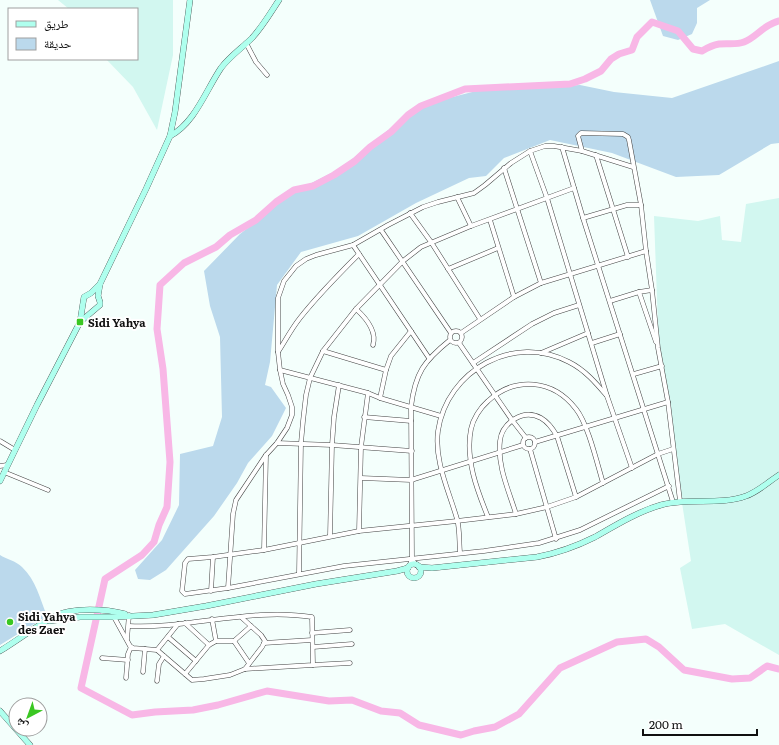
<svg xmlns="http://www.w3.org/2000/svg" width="779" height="745" font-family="Literata,'Noto Naskh Arabic',serif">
	<rect width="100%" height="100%" fill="#f4fffc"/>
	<g fill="#d2f7f0">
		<path d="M58 0H173V55L157 130 133 87 106 59H137V9H69Z"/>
		<path d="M779 198V655L725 624 692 629 680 568 691 561 659 354 654 216 698 221 720 216 722 240 741 242 746 204Z"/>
	</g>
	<g fill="#bbd9ec">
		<path d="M650 0H710L697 8V23L692 34 678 40 663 36Z"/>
		<path d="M779 61V143L771 144 719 175 676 177 612 153 550 140 504 158 486 176 469 178 416 203 358 236 301 252 277 285 270 362 265 385 271 387 286 408 272 436 248 463 237 483 214 516 166 570 150 580 138 579 135 570 162 540 179 505 180 454 213 446 222 417 220 337 210 306 204 271 240 234 292 193 341 168 418 106 476 91 580 85 614 92 672 98Z"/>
		<path d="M0 555C6 559 16 561 22 567 36 580 40 599 47 616L0 645Z"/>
	</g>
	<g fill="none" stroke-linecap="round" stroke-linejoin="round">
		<path stroke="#f8b7e6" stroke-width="7" d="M779 21C763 25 757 37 744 42 736 45 728 43 719 44 713 45 707 48 702 51L693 49 678 31 652 22 637 37 632 50 619 54 611 59 601 71 585 79 570 84 465 89 421 106 408 115 391 132 370 147 355 161 334 175 313 186 294 190 276 202 256 220 230 235 216 247 184 263 160 285 157 329 163 369 170 462 167 507 159 525 154 542 142 555 105 579 81 688 132 715 155 712 193 710 218 705 267 691 329 701 352 700 381 711 400 713 419 725 461 735 474 731 495 727 519 714 560 668 617 642 646 639 659 647 684 670 732 679 750 678 767 666 779 669"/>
		<g stroke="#434343" stroke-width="5">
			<g id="street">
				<path d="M246 43 256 62 267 75"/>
				<path d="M562 147 583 218 673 502"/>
				<path d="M530 151 547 198 607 396 632 468"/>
				<path d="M582 151 578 136 581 133 623 134 628 137 629 140 641 205 646 251 652 290 658 348 668 402 680 501"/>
				<path d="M596 155 628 257"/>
				<path d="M504 168 541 283"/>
				<path d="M457 197 471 226"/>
				<path d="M410 213 431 242 480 319"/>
				<path d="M583 218 627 205H641"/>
				<path d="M490 220 514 297"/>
				<path d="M381 230 451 333"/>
				<path d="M353 245 429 358"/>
				<path d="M448 269 498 248"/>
				<path d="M652 290 639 292 656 342"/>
				<path d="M610 301 639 292"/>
				<path d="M356 309C366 318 377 331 373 345"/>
				<circle cx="456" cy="337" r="6"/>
				<path d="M461 333 514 297 541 283 646 251"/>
				<path d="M459 343 512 420 526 438"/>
				<path d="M592 343 620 334"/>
				<path d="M323 351 386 370"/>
				<path d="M278 352C285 341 292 328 300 318 318 295 339 274 359 254"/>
				<path d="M541 353 588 333"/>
				<path d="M473 363 532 324 554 313 579 305"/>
				<path d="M280 370 368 393 380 398 441 416"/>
				<path d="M634 374 662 366"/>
				<path d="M380 398 386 370 391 356 411 331"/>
				<path d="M364 417 411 421"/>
				<circle cx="529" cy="443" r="6"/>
				<path d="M0 441 15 450"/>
				<path d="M535 442 668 402"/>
				<path d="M277 443 332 445 412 451"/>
				<path d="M530 449 556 539"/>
				<path d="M0 466 7 465"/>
				<path d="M4 472 48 490"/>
				<path d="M361 478 411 480 523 445"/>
				<path d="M669 486 580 530 539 543 484 551 344 566 228 588 185 594 182 591 185 563 188 559 213 557 264 550 359 531 457 521 516 514 547 507 576 497 658 454 673 449"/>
				<path d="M516 514C509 491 497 466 500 441 502 423 523 408 541 418 548 422 553 429 557 436L576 497"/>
				<path d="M488 517C477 490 465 459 471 429 473 419 480 408 488 401 515 376 553 379 576 409 588 424 597 463 603 483"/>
				<path d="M359 531 361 447 368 393"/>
				<path d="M330 536 332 445 334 417 339 385"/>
				<path d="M264 550 266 455"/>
				<path d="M460 552C459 542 460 530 457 519 449 491 434 461 438 431 447 370 514 333 569 362 585 370 596 383 607 396"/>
				<path d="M412 559 416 565"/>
				<path d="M409 567 412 559 411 407C415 373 424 361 450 340"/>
				<path d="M299 574 301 443 303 421 306 395 310 378 323 351 356 309 403 261 421 247 471 226 574 188"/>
				<path d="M228 588 233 514 236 500 266 455 277 443 287 428 292 415V407L288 395 283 384 280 370 278 352V298L284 281 296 266 306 259 316 255 353 245 388 225 423 207 438 202 474 193 485 185 511 163 530 151 545 146H554L582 151 633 167"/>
				<path d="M211 591 213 557"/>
				<path d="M114 617 130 646 133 648 157 650 192 680 204 679 230 675 245 669 313 665 312 617C251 607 190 629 129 626"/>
				<path d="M241 617 261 635 265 641 262 647 245 669"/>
				<path d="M212 619 216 641"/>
				<path d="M312 633 350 630"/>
				<path d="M168 637 196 661"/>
				<path d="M127 639 129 615"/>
				<path d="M234 641 249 663"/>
				<path d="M264 643 312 640"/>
				<path d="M209 645 216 641H234L251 626"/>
				<path d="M313 647 352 644"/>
				<path d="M157 650 178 624"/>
				<path d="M102 658 128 660"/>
				<path d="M313 665 350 663"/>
				<path d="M143 672 145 649"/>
				<path d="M185 674 209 645 185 623"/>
				<path d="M126 678 128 654 131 647"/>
				<path d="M157 681 159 664 164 656"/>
			</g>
		</g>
		<g stroke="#323232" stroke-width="6">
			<g id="secondary">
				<path d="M170 136C195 123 206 90 221 68 230 56 242 48 252 38 263 26 271 12 279 0"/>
				<path d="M80 322 84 297 91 293 100 284 146 189 170 136 175 112 190 0"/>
				<path d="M0 481 37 405 80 322 100 305V302L98 296 100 284"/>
				<circle cx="414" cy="571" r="7"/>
				<path d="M419 567 432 568 537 557C558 553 577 546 595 537 616 525 637 512 661 505 688 497 719 506 746 496 758 492 768 482 779 475"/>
				<path d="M49 621 80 617H114L153 615 206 606 316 584 397 571 408 568"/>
				<path d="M0 651C18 640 36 626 55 616 72 607 107 609 125 614"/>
				<path d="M0 711 30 745"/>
			</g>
		</g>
		<use href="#street" stroke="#fff" stroke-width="4"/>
		<use href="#secondary" stroke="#afffee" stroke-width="5.5"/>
	</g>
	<g fill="#3ac722" stroke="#fff" stroke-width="1.5">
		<rect x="76" y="318" width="8" height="8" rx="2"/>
		<circle cx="10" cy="622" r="4"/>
	</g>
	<g text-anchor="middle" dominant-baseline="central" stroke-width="4" stroke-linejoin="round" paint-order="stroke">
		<g font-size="11" font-weight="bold" fill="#101010" stroke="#fff" text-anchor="start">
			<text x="88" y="322">Sidi Yahya</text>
			<text x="18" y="616">Sidi Yahya<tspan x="18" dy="13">des Zaer</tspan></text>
		</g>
	</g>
	<rect x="8" y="8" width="130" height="52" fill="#ffffff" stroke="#9f9f9f"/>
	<rect x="16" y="21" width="20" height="6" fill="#afffee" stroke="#9f9f9f"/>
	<text x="44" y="28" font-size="12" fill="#101010">طريق</text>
	<rect x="16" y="38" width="20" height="12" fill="#bbd9ec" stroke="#9f9f9f"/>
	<text x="44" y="48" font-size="12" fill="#101010">حديقة</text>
	<g transform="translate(28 717) rotate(221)"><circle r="19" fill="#ffffff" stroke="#9f9f9f"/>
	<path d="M0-3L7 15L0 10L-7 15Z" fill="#3ac722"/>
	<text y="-6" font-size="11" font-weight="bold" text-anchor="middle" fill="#101010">ش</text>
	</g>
	<path d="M643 729v6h114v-6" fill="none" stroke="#101010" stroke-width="2"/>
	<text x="649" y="729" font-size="12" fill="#101010" stroke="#ffffff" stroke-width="3" paint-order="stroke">200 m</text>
</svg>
